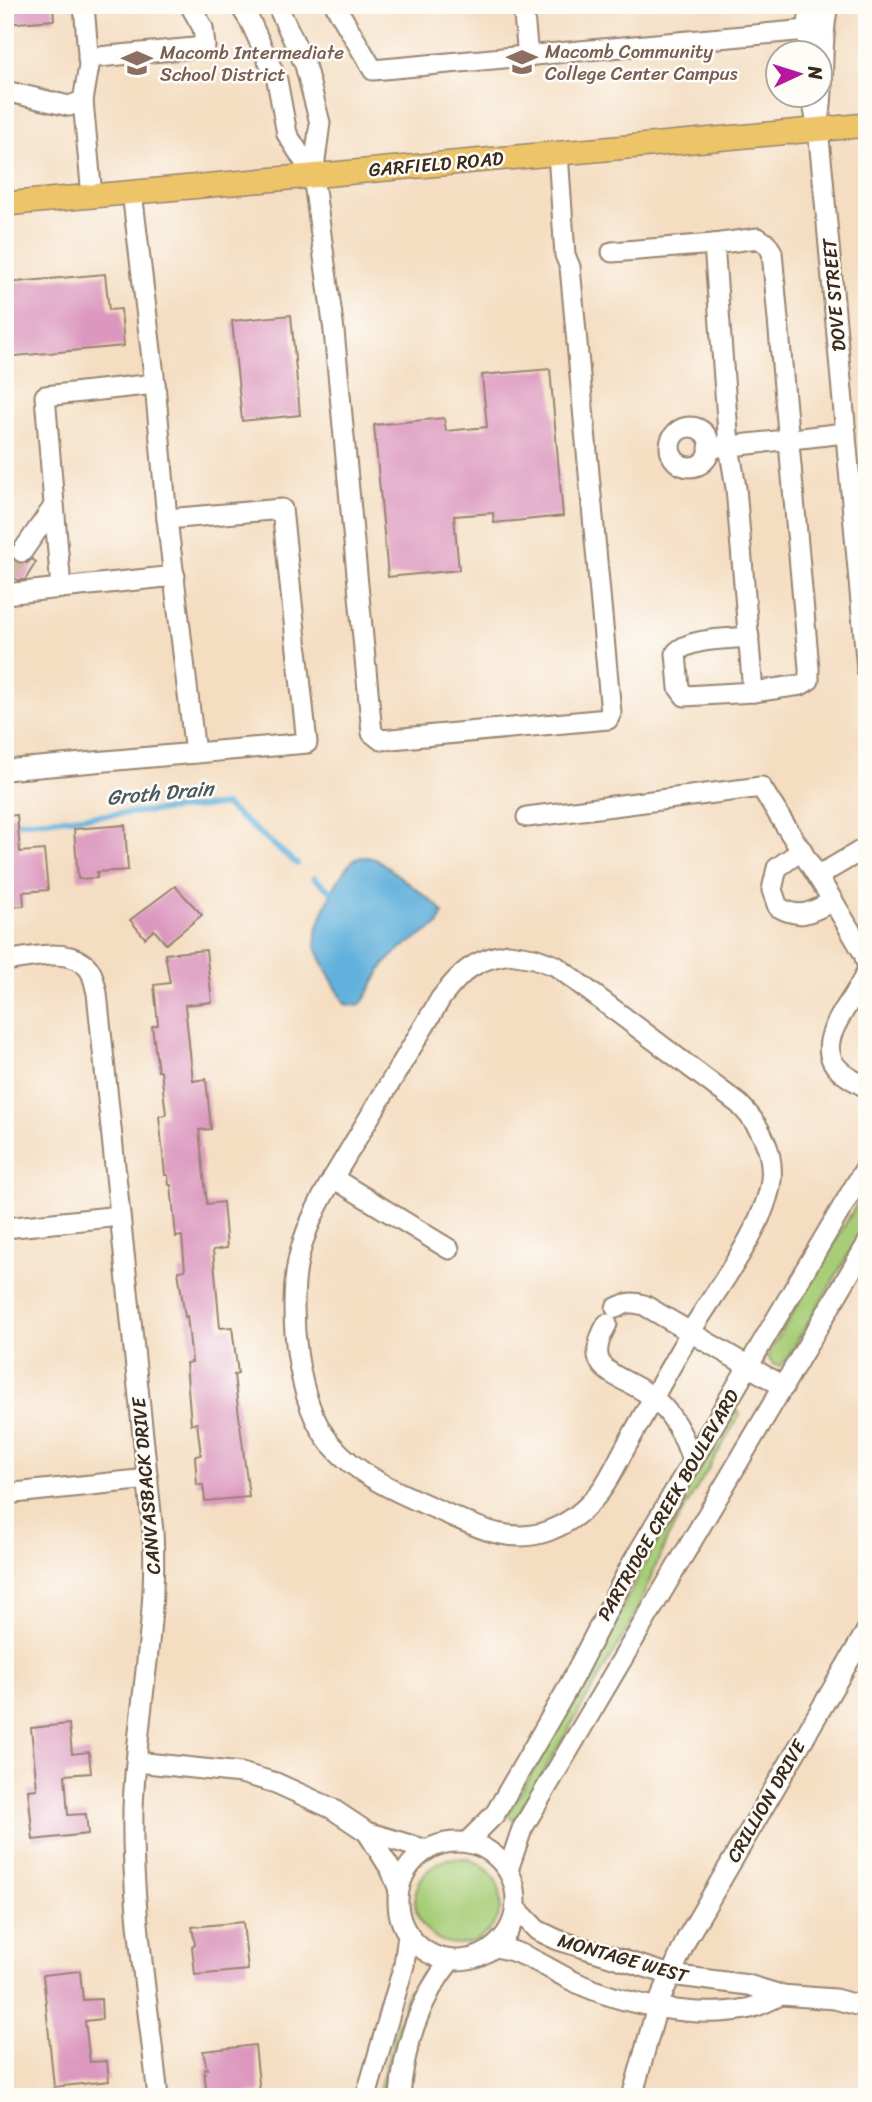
<svg xmlns="http://www.w3.org/2000/svg" width="872" height="2102" font-family="Sriracha,sans-serif">
	<rect width="100%" height="100%" fill="#fdfcf7"/>
	<filter id="ink" filterUnits="userSpaceOnUse"><feTurbulence type="fractalNoise" baseFrequency=".0143" numOctaves="2"/><feDisplacementMap in="SourceGraphic" scale="14" xChannelSelector="R" yChannelSelector="G"/><feConvolveMatrix kernelMatrix="1 2 1 2 8 2 1 2 1" color-interpolation-filters="sRGB"/></filter>
	<filter id="wash" filterUnits="userSpaceOnUse"><feTurbulence type="fractalNoise" baseFrequency=".00686" numOctaves="4" result="noise"/><feDisplacementMap in="SourceGraphic" scale="28" xChannelSelector="R" yChannelSelector="G"/><feGaussianBlur stdDeviation="1.57" result="paint"/><feColorMatrix in="noise" values="0 0 0 0 0 0 0 0 0 0 0 0 0 0 0 0 0 1.4 0 .05"/><feComposite in="paint" operator="in"/></filter>
	<g filter="url(#wash)">
		<rect width="100%" height="100%" fill="#f4ddc1"/>
		<g fill="#a7cd77" stroke="#717c4a" stroke-width="2">
			<path d="M867 1187V1223L785 1362 780 1366 774 1365 768 1358 769 1353Z"/>
			<path d="M738 1410 740 1415 668 1537 633 1620 515 1820 507 1815 568 1713 643 1567 734 1411Z"/>
			<circle cx="458" cy="1901" r="43"/>
			<path d="M408 1990 416 1993 400 2039 389 2097H377Z"/>
		</g>
		<path fill="#62b1dc" stroke="#4e6e7d" stroke-width="2" d="M367 857 378 860 439 907 443 913 438 925 400 949 384 965 364 1000 358 1006 345 1004C337 988 320 962 316 946 311 930 342 865 356 859 359 857 363 857 367 857Z"/>
		<g fill="none" stroke-linecap="round" stroke-linejoin="round">
			<g stroke="#62b1dc" stroke-width="6">
				<path d="M10 823 225 805 297 864"/>
				<path d="M314 878 333 893"/>
			</g>
		</g>
		<g id="blocks">
			<g fill="#dc97be">
				<path d="M5 5H53L54 20 5 24Z"/>
				<path d="M105 274 109 310 121 309 124 346 5 357V283Z"/>
				<path d="M291 315 300 415 242 421 232 321Z"/>
				<path d="M550 369 563 516 494 523 493 513 454 516 459 570 388 577 374 425 444 418 446 431 487 427 482 375Z"/>
				<path d="M5 541 12 545 11 557 16 562 27 563 32 559 36 562 25 580H17L5 573Z"/>
				<path d="M17 815 20 852 44 850 48 890 23 892 24 906 5 907V816Z"/>
				<path d="M125 825 128 870 97 872V878L78 879 74 829Z"/>
				<path d="M175 886 202 915 166 944 154 930 145 938 130 920Z"/>
				<path d="M206 950 212 1002 185 1005 193 1081 206 1079 211 1129 199 1130 207 1204 223 1202 227 1248 213 1250 220 1328 232 1327 238 1374 234 1375 249 1497 205 1501 203 1485H197L195 1456 201 1455 197 1423 191 1424 186 1363 192 1362 187 1316 185 1317 178 1271 185 1270 182 1236 176 1237 171 1185H169L168 1175H165L159 1116 166 1115 161 1071H158L152 1026 158 1025 154 985 170 983 165 954Z"/>
				<path d="M69 1724 72 1754 89 1752 91 1773 65 1775 68 1815 86 1814 88 1834 33 1840 28 1790 37 1789 31 1728Z"/>
				<path d="M243 1922 248 1970 195 1975 192 1946 195 1945 192 1927Z"/>
				<path d="M80 1971 83 2000 101 1999 102 2019 85 2021 90 2062 107 2061 109 2081 54 2087 43 1975Z"/>
				<path d="M255 2045 260 2093 207 2097 204 2069H207L203 2051Z"/>
			</g>
		</g>
	</g>
	<g filter="url(#ink)">
		<use href="#blocks" fill-opacity="0" stroke="#988470" stroke-width="2"/>
		<g fill="none" stroke-linecap="round" stroke-linejoin="round">
			<path stroke="#cfb9a0" stroke-width="19" stroke-dasharray="19 10" stroke-linecap="butt" d="M7 574 22 552"/>
			<g stroke="#988470" stroke-width="23">
				<g id="minor">
					<path d="M240 5 251 23 277 80 287 134 313 175"/>
					<path d="M277 5 305 65 320 123 313 175 334 331 372 733 381 740 608 719 611 713 570 267 565 255 558 153"/>
					<path d="M335 5 373 70 807 30"/>
					<path d="M523 5 528 57"/>
					<path d="M808 52 807 30 811 5"/>
					<path d="M88 58 205 47 203 28 190 5"/>
					<path d="M5 91 69 106 83 101 89 66 84 5"/>
					<path d="M811 94 818 129 823 179 867 670"/>
					<path d="M83 101 92 196"/>
					<path d="M820 114C825 78 820 42 828 5"/>
					<path d="M612 252 714 244"/>
					<circle cx="690" cy="447" r="20"/>
					<path d="M709 448 729 446 714 244 758 238 767 244 772 252 809 668V680L801 685 753 692 736 488 729 446C769 442 807 437 846 433"/>
					<path d="M167 519 195 753"/>
					<path d="M22 552 54 506"/>
					<path d="M61 588 175 576"/>
					<path d="M5 594 61 588 45 396 155 384"/>
					<path d="M749 637C729 639 689 638 676 653L679 688 685 696 753 692"/>
					<path d="M5 770 307 743 282 509 167 519 155 384 132 192"/>
					<path d="M527 817 761 787 833 901 864 954 867 965"/>
					<path d="M802 850 777 868 772 890 778 907C802 920 811 912 833 901"/>
					<path d="M818 876 867 847"/>
					<path d="M509 954 534 958 556 966 739 1104C759 1124 774 1150 771 1180 766 1226 715 1291 690 1333 669 1369 648 1407 628 1443 619 1458 612 1475 602 1489 588 1508 570 1523 548 1531 510 1545 477 1527 443 1512 402 1494 360 1478 331 1444 296 1403 288 1311 298 1261 304 1231 318 1204 333 1178L441 998C462 971 475 959 509 954Z"/>
					<path d="M5 961C28 958 63 948 83 963 93 970 94 982 97 993L153 1532C158 1625 136 1716 133 1809 131 1903 148 2003 158 2097"/>
					<path d="M867 970C857 1001 805 1044 843 1073 850 1079 859 1083 867 1088"/>
					<path d="M333 1178 449 1249"/>
					<path d="M5 1228 120 1216"/>
					<path d="M616 1308C627 1302 633 1302 644 1305L784 1387"/>
					<path d="M607 1324C577 1377 626 1373 656 1400 675 1417 685 1438 692 1461"/>
					<path d="M5 1494 148 1479"/>
					<path d="M137 1762 241 1773 276 1783 331 1808 367 1832 427 1850"/>
					<path d="M367 1832 391 1870 399 1890"/>
					<circle cx="457" cy="1901" r="59"/>
					<path d="M467 1842 495 1814 565 1693 631 1565 867 1165"/>
					<path d="M508 1870 522 1829 867 1244"/>
					<path d="M516 1908 537 1930 558 1940 671 1975 748 1985 781 1995 835 1999 867 2008"/>
					<path d="M495 1947C524 1951 547 1968 573 1981 620 2004 695 2019 746 2009 758 2007 770 2000 781 1995"/>
					<path d="M366 2097 404 1965 408 1935"/>
					<path d="M400 2097C403 2049 420 1997 451 1960"/>
					<path d="M632 2097 657 2007 687 1938 867 1630"/>
				</g>
			</g>
			<g stroke="#988470" stroke-width="26">
				<path id="major" d="M5 204 867 125"/>
			</g>
			<use href="#minor" stroke="#fff" stroke-width="19"/>
			<use href="#major" stroke="#eec469" stroke-width="23"/>
		</g>
	</g>
	<defs>
		<g id="university-bare" transform="scale(2.415)"><path d="M0-5L7-2L0 1L-7-2ZM-4 1L0 2.5L4 1V4Q0 6-4 4Z" fill="#8d6e63" stroke="#fdfcf7" stroke-width="2.5" paint-order="stroke"/></g>
		<g id="school-bare" transform="scale(2.415)"><path d="M0-5L7-2L0 1L-7-2ZM-4 1L0 2.5L4 1V4Q0 6-4 4Z" fill="#8d6e63" stroke="#fdfcf7" stroke-width="2.5" paint-order="stroke"/></g>
	</defs>
	<g fill-rule="evenodd">
		<use href="#university-bare" x="522" y="62"/>
		<use href="#school-bare" x="137" y="63"/>
	</g>
	<g text-anchor="middle" dominant-baseline="central" stroke-width="5" stroke-linejoin="round" paint-order="stroke">
		<g font-size="19" fill="#785e54" stroke="#fdfcf7" text-anchor="start">
			<text x="545" y="51">Macomb Community<tspan x="545" dy="22">College Center Campus</tspan></text>
			<text x="160" y="52">Macomb Intermediate<tspan x="160" dy="22">School District</tspan></text>
		</g>
		<g font-size="19" fill="#3b2a1e" stroke="#fdfcf7">
			<text transform="translate(436 164) rotate(-5)">GARFIELD ROAD</text>
			<text transform="translate(834 295) rotate(-95)">DOVE STREET</text>
			<text transform="translate(146 1486) rotate(-95)">CANVASBACK DRIVE</text>
			<text transform="translate(668 1505) rotate(-60)">PARTRIDGE CREEK BOULEVARD</text>
			<text transform="translate(766 1801) rotate(-60)">CRILLION DRIVE</text>
			<text transform="translate(623 1958) rotate(16)">MONTAGE WEST</text>
		</g>
		<g font-size="21" font-style="italic" fill="#495960" stroke="#fdfcf7">
			<text transform="translate(160 793) rotate(-5)">Groth Drain</text>
		</g>
	</g>
	<rect width="872" height="2102" fill="none" stroke="#fdfcf7" stroke-width="28"/>
	<g transform="translate(799 74) rotate(86)"><circle r="33" fill="#fdfcf7" stroke="#afa8a0" stroke-width="2"/>
	<path d="M0-5L12 26L0 18L-12 26Z" fill="#b5179e"/>
	<text y="-10" font-size="19" font-weight="bold" text-anchor="middle" fill="#3b2a1e">N</text>
	</g>
</svg>
